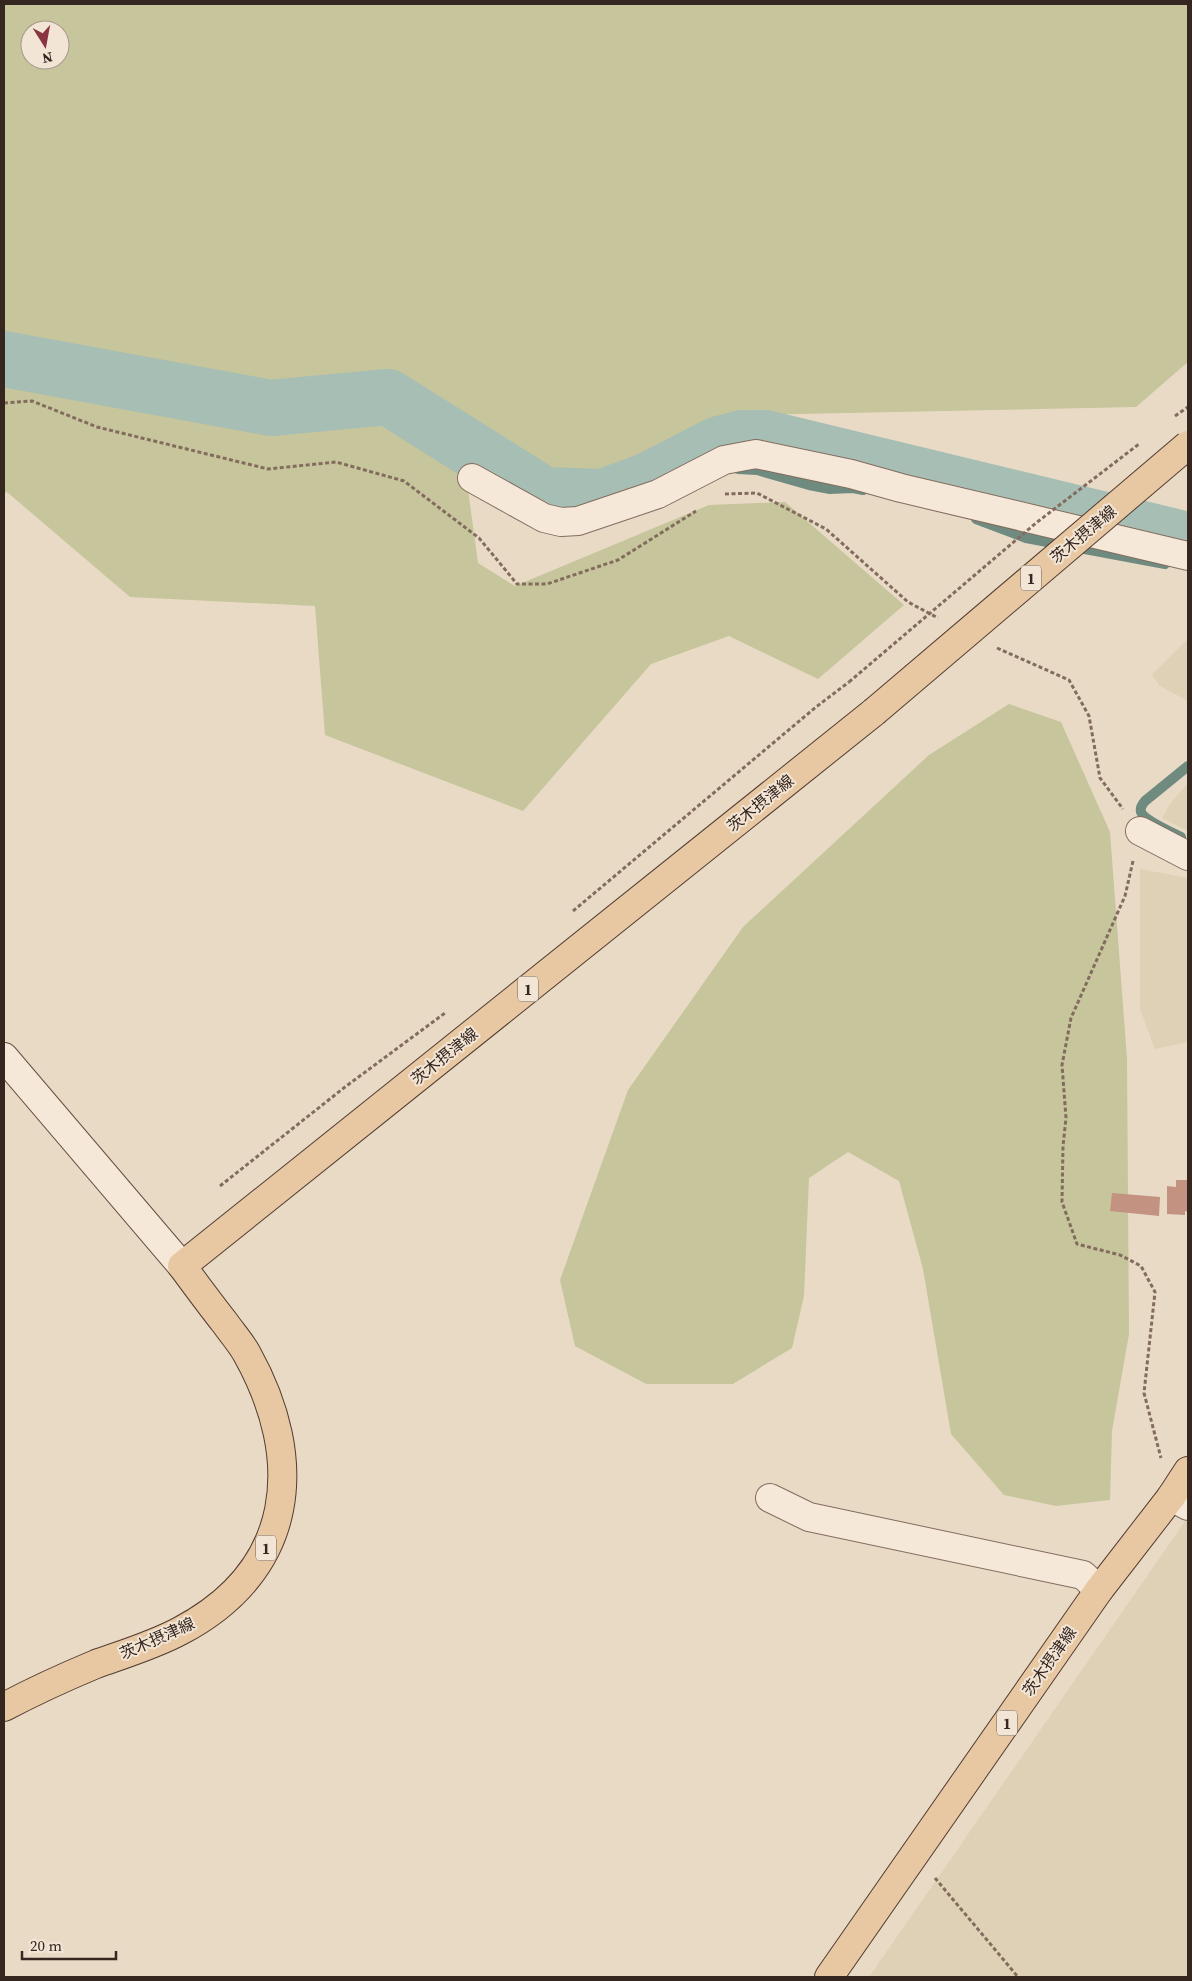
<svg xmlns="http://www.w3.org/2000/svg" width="1192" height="1981" font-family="'Source Serif 4','Noto Sans JP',serif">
	<rect width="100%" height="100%" fill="#e9dac6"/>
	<g fill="#ded1b5">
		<path d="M1188 639V701L1160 686 1152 675Z"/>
		<path d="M1188 783V831L1162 818 1170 804Z"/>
		<path d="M1140 869 1188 878V1042L1155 1049 1140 1009Z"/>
		<path d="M1188 1517V1977H869Z"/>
	</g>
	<g fill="#c6c59b" fill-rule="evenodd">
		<path d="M4 4H1188V362L1136 407 751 415 607 483 466 475 478 563 515 586 709 505 785 502 904 605 818 679 729 636 651 664 523 811 325 735 315 606 130 597 7 492 4 493ZM30 30H60V60H30Z"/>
		<path d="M1009 704 1061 722 1110 832 1127 1059 1129 1334 1112 1431 1110 1500 1056 1506 1004 1495 951 1434 923 1269 899 1181 848 1152 809 1178 804 1296 792 1348 733 1384H646L575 1346 560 1280 628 1090 743 927 929 755Z"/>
	</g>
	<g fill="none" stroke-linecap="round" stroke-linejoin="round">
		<g stroke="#6f8b80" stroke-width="10">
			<path d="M738 469 757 470 809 485 830 489 853 488 863 490"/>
			<path d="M976 519 1026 538 1165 564"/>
			<path d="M1181 837C1173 833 1144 820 1141 812 1140 807 1142 805 1145 801L1188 766"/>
		</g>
		<path stroke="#a7beb4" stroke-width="56" d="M4 359 271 408 388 397 544 495 603 497 649 480 719 444 742 438H765L1188 540"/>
	</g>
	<g fill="#c49280">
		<path d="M1176 1180H1188V1212L1185 1211V1215L1167 1214V1186L1176 1187Z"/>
		<path d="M1112 1193 1160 1197 1159 1216 1110 1211Z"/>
	</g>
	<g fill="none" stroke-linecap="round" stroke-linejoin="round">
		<g stroke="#836c5e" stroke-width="30">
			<g id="street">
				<path d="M472 478 544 518 561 522 578 521 658 494 724 460 756 454 851 474 901 488 1188 556"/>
				<path d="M1140 831 1188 856"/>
				<path d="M1171 1497 1188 1506"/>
				<path d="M770 1498 809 1517 1083 1575 1099 1590"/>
			</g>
		</g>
		<g stroke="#654e41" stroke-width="30">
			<path id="secondary" d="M4 1057 182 1266"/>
		</g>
		<g stroke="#513c32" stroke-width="30">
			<g id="primary">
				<path d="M4 1707C34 1691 65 1677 96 1664 124 1654 154 1645 180 1631 296 1570 306 1460 247 1354 241 1343 232 1333 225 1323 210 1304 196 1285 182 1266L874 712"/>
				<path d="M829 1977 1099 1590 1171 1497 1188 1471"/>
			</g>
		</g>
		<g stroke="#836c5e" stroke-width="3" stroke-dasharray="4 2.5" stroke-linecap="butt">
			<path d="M4 403 32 401 97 427 268 469 336 462 404 481 479 538 517 584H547L618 560 696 511"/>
			<path d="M725 494 757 493 826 529 908 602 938 618"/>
			<path d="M997 648 1069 680 1089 716 1100 778 1123 809"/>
			<path d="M1133 861 1125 896 1071 1018 1062 1065 1066 1118 1063 1146 1062 1202 1077 1244 1120 1255 1141 1266 1155 1292 1144 1393 1161 1458"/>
			<path d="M573 911 816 707 849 682"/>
			<path d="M220 1186 345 1087 445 1013"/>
			<path d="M935 1878 1018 1977"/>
		</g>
		<use href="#street" stroke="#f5e8d9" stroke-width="28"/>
		<use href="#secondary" stroke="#f5e8d9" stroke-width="28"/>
		<use href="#primary" stroke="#e8c8a2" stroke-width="28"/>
		<g stroke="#513c32" stroke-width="30" stroke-linecap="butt">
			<path id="primary-bridge" d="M874 712 1188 445"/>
		</g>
		<g stroke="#836c5e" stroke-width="3" stroke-dasharray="4 2.5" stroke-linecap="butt">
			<path d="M1175 416 1188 407"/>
			<path d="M849 682 1036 523 1139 444"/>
		</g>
		<use href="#primary-bridge" stroke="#e8c8a2" stroke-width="28"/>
	</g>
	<g text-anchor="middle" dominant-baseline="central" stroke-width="4" stroke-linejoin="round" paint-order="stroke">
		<g fill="#f2e5d5" stroke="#6e6056" stroke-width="1">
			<rect x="1021" y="565.5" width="20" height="25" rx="4"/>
			<rect x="518" y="976.5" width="20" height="25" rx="4"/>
			<rect x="256" y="1535.5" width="20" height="25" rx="4"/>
			<rect x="997" y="1710.5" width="20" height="25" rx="4"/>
		</g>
		<g font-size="15" font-weight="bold" fill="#352720">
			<text x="1031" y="578">1</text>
			<text x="528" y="989">1</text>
			<text x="266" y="1548">1</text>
			<text x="1007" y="1723">1</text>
		</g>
		<g font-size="16" fill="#352720" stroke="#f2e5d5">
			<text transform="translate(1083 534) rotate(-40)">茨木摂津線</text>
			<text transform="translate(760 803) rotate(-39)">茨木摂津線</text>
			<text transform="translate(444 1056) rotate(-39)">茨木摂津線</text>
			<text transform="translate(157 1638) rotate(-24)">茨木摂津線</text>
			<text transform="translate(1049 1661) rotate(-55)">茨木摂津線</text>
		</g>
	</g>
	<rect width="1192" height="1981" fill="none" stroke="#352720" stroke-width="10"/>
	<g transform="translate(45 45) rotate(169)"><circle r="24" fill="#f2e5d5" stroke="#a6998d"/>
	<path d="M0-4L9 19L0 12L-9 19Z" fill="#8b3442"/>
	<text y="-8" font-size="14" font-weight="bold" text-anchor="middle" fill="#352720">N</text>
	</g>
	<path d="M22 1951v8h94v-8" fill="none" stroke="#352720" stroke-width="2.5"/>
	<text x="30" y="1951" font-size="15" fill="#352720" stroke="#f2e5d5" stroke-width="4" paint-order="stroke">20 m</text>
</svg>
